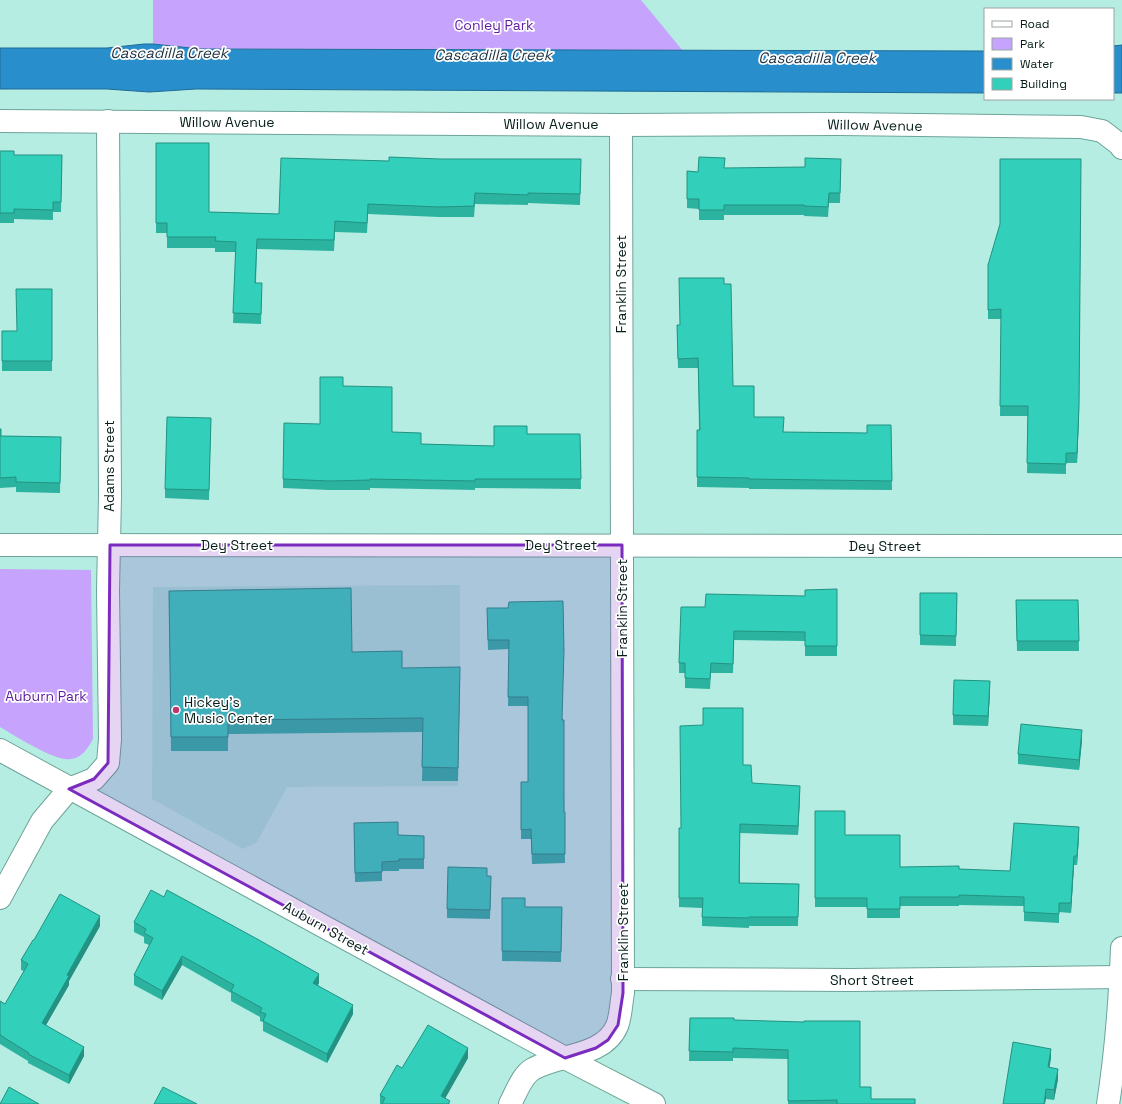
<svg xmlns="http://www.w3.org/2000/svg" width="1122" height="1104" font-family="'Space Grotesk',sans-serif">
	<rect width="100%" height="100%" fill="#b5ede2"/>
	<path fill="#a2e4d7" d="M460 585V681L458 786 287 787 257 842 243 849 152 799 153 587Z"/>
	<g fill="#c6a4fd">
		<path d="M153 0H641L683 51 200 49 153 44Z"/>
		<path d="M0 569 91 570 93 739C88 748 82 758 71 759 55 762 16 736 0 727Z"/>
	</g>
	<g fill="#298ecc" stroke="#1e6c96">
		<path d="M144 44H153L200 49 985 51V93L196 89 149 92 107 89H0V48H107Z"/>
		<path d="M1122 45V93H1113V46Z"/>
	</g>
	<g fill="none" stroke-linecap="round" stroke-linejoin="round">
		<g stroke="#6ea499" stroke-width="24">
			<g id="street">
				<path d="M0 121 621 125 840 124 1081 127 1102 131 1119 144 1122 148"/>
				<path d="M0 750 565 1058 654 1104"/>
				<path d="M0 898 42 821 69 789 94 779 108 763 110 739 108 591 110 496 108 121"/>
				<path d="M622 979 851 980 1121 977"/>
				<path d="M510 1104C516 1093 522 1075 533 1069 559 1054 604 1057 617 1026 621 1016 621 1003 623 993L621 125"/>
			</g>
		</g>
		<g stroke="#6ea499" stroke-width="24">
			<g id="secondary">
				<path d="M0 545 1122 546"/>
				<path d="M1108 1104C1116 1053 1120 1000 1122 948"/>
			</g>
		</g>
		<use href="#street" stroke="#fff" stroke-width="22"/>
		<use href="#secondary" stroke="#fff" stroke-width="22"/>
	</g>
	<g fill="#2bb3a0">
		<path d="M156 143 209 212 279 214 581 169 580 205 528 203V205L475 204 474 217H439L368 214 367 233 335 232 334 251 257 249 256 283 262 293 261 324 233 323 236 252H215V248H167V233H156Z"/>
		<path d="M0 151 14 155H62L61 212H53V220L14 219V223H0Z"/>
		<path d="M725 168 841 169 840 203H829L828 217 804 216V215H724V220H699V209L687 208V171L698 172Z"/>
		<path d="M988 265 1079 415 1077 463H1066V474L1027 473 1028 416H1000L1001 319H988Z"/>
		<path d="M52 289V371H2V331H17Z"/>
		<path d="M677 325 733 386 754 417 784 432 867 433 891 425 892 490 749 489V488L697 487V430H699L698 368H678Z"/>
		<path d="M343 386 392 432 421 444 494 446 527 434H580L581 489 475 488V490L370 488V490H329L283 488V479L320 424Z"/>
		<path d="M211 418 209 500 165 498V489Z"/>
		<path d="M0 429 1 436 61 437 60 493 16 492V487L0 488Z"/>
		<path d="M837 589V656H805V641L734 640 733 673H711L710 689 685 688V673H679V663L705 607 805 596Z"/>
		<path d="M169 591 352 652 402 668 460 681 458 781H422L423 732 228 734V751H171Z"/>
		<path d="M920 593H957L956 646 920 645Z"/>
		<path d="M1016 600H1078L1079 651H1017Z"/>
		<path d="M508 608 563 720 565 863 532 864 531 839H521V782H528V706H508L509 649 488 650 487 618Z"/>
		<path d="M990 691 988 726 953 725V715Z"/>
		<path d="M1082 740 1079 770 1018 764V754Z"/>
		<path d="M743 765 752 783 800 795 798 835 740 833V883L799 884 798 926H749V928L702 926V908L679 907V828H681Z"/>
		<path d="M815 811 845 835 900 867 1010 871 1079 836 1077 865H1074L1071 913 1059 912V923L1024 921V906L959 905V906H900V918H867V907H815Z"/>
		<path d="M354 832 398 835 424 836V869H399V871H382V881L355 882Z"/>
		<path d="M491 886 490 919 447 918V909Z"/>
		<path d="M502 898 525 907H562L561 962 502 961Z"/>
		<path d="M134 922 319 983 318 985 353 1014 327 1063 263 1031V1022L260 1021V1017L231 1001V993L182 965 162 1000 134 985V975L149 945 144 943V937L134 932Z"/>
		<path d="M100 926 69 981V985L46 1025 84 1056 69 1084 28 1063V1061L0 1044V1001L5 1004 24 971 21 970V960L34 940Z"/>
		<path d="M690 1018 734 1020 860 1087 871 1099 915 1104H788V1059L733 1058V1061H689Z"/>
		<path d="M468 1058 445 1098 450 1104H380V1095L402 1068Z"/>
		<path d="M1051 1058 1049 1067 1058 1079 1054 1100 1046 1099 1003 1104Z"/>
	</g>
	<g fill="#239282">
		<path d="M1081 159 1079 415 1077 463V453Z"/>
		<path d="M990 681V691L988 726V716Z"/>
		<path d="M1082 730V740L1079 770V760Z"/>
		<path d="M800 786V795L798 835V826Z"/>
		<path d="M1079 827V836L1077 865V856Z"/>
		<path d="M1074 856V865L1071 913V903Z"/>
		<path d="M100 916V926L69 981V985L42 1032V1023L67 975Z"/>
		<path d="M182 956V965L162 1000V991Z"/>
		<path d="M319 974V983L313 992V983Z"/>
		<path d="M353 1005V1014L327 1063V1054Z"/>
		<path d="M84 1047V1056L69 1084V1075Z"/>
		<path d="M468 1048V1058L442 1104 441 1096Z"/>
		<path d="M1051 1049V1058L1048 1077V1067Z"/>
		<path d="M1058 1069V1079L1054 1100V1090Z"/>
		<path d="M1046 1089V1099L1045 1104H1044Z"/>
	</g>
	<g fill="#32d0ba" stroke="#239282">
		<path d="M156 143H209V212L279 214 281 158 389 161V157L440 159H581L580 194 528 193V195L475 193 474 206 439 207 368 204 367 223 335 221 334 240 257 239 255 283H262L261 314 233 313 236 242 215 241 216 237H167V223H156Z"/>
		<path d="M0 151H14V155H62L61 202H53V210L14 209V213H0Z"/>
		<path d="M699 157 725 158 724 168 805 167V158L841 159 840 193H829L828 207 804 206V205H724V210H699V199H687V171L698 172Z"/>
		<path d="M1000 159H1081L1079 406 1077 453H1066V464L1027 463 1028 406H1000L1001 309 988 310V265L1000 224Z"/>
		<path d="M679 278H724V284H731L733 386H754V417H784L783 432 867 433V425H891L892 481 749 479V478L697 477V430H700L698 358 678 359 677 325H680Z"/>
		<path d="M16 289H52V361H2V331H17Z"/>
		<path d="M320 377H343V386L392 387V432L421 433V444L494 446V426H527V434H580L581 479H475V481L370 479V480L329 481 283 479 284 423 320 424Z"/>
		<path d="M167 417 211 418 209 490 165 489Z"/>
		<path d="M0 429H1V436L61 437 60 483 16 482V477L0 478Z"/>
		<path d="M351 588 352 652 402 651V668L460 667 458 768 422 767 423 718 228 720V737H171L169 591Z"/>
		<path d="M837 589V646H805V632L734 631 733 664 711 663 710 679 685 678V663H679L681 607H705L706 594 805 596V590Z"/>
		<path d="M920 593H957L956 636 920 635Z"/>
		<path d="M1016 600H1078L1079 641H1017Z"/>
		<path d="M563 601 564 650 562 720H564V812H565V854H532L531 829 521 830V782H528V697H508L509 640H488L487 608H508L509 602Z"/>
		<path d="M954 680 990 681 988 716 953 715Z"/>
		<path d="M703 708H743V765H751L752 783 800 786 798 826 740 824 739 883 799 884 798 917H749V918L702 917 703 898H679V828H681L680 726 703 725Z"/>
		<path d="M1021 724 1082 730 1079 760 1018 754Z"/>
		<path d="M815 811H845V835H900V867L959 866V869L1010 871 1014 823 1079 827 1077 856H1074L1071 903H1059V914L1024 912V897L959 895V897H900V909H867V898H815Z"/>
		<path d="M398 822V835L424 836V859H399V861L382 862V872L355 873 354 823Z"/>
		<path d="M448 867 487 868V876H491L490 910 447 909Z"/>
		<path d="M151 890 164 897 167 890 259 940 319 974 313 983 353 1005 327 1054 263 1021 266 1014 260 1012 262 1008 231 991 234 985 182 956 162 991 134 975 153 938 144 933 146 929 134 922Z"/>
		<path d="M60 894 100 916 67 975 69 976 42 1023 84 1047 69 1075 28 1054 29 1053 0 1035V1001L5 1004 28 964 21 960 33 940H34Z"/>
		<path d="M502 898H525V907H562L561 952 502 951Z"/>
		<path d="M690 1018H734V1020L804 1022V1021H860V1087H871V1099H915V1104H837V1100L788 1101V1050L733 1048V1052L689 1051Z"/>
		<path d="M428 1025 468 1048 441 1096 450 1101 448 1104H382L385 1098 380 1095 397 1065 402 1068Z"/>
		<path d="M1013 1042 1051 1049 1048 1067 1058 1069 1054 1090 1046 1089 1044 1104H1003Z"/>
		<path d="M9 1087 39 1104H0Z"/>
		<path d="M163 1087 197 1104H154Z"/>
	</g>
	<path fill="#7b2cbf" fill-opacity="0.2" stroke="#7b2cbf" stroke-width="3" stroke-linejoin="round" d="M110 545H622L623 993 618 1025 608 1040 596 1048 565 1058 69 789 94 779 108 763Z"/>
	<circle fill="#c1366d" stroke="#fff" stroke-width="1.5" cx="176" cy="710" r="4"/>
	<g text-anchor="middle" dominant-baseline="central" stroke-width="3.5" stroke-linejoin="round" paint-order="stroke">
		<g font-size="14" fill="#611fa1" stroke="#fff">
			<text x="494" y="25">Conley Park</text>
			<text x="46" y="696">Auburn Park</text>
		</g>
		<g font-size="14" fill="#061d19" stroke="#fff">
			<text x="227" y="122">Willow Avenue</text>
			<text x="551" y="124">Willow Avenue</text>
			<text transform="translate(875 125) rotate(1)">Willow Avenue</text>
			<text transform="translate(621 284) rotate(-90)">Franklin Street</text>
			<text transform="translate(109 466) rotate(-90)">Adams Street</text>
			<text x="237" y="545">Dey Street</text>
			<text x="561" y="545">Dey Street</text>
			<text x="885" y="546">Dey Street</text>
			<text transform="translate(622 608) rotate(-90)">Franklin Street</text>
			<text transform="translate(326 928) rotate(29)">Auburn Street</text>
			<text transform="translate(623 932) rotate(-90)">Franklin Street</text>
			<text x="872" y="980">Short Street</text>
		</g>
		<g font-size="14" fill="#061d19" stroke="#fff" text-anchor="start">
			<text x="184" y="702">Hickey's<tspan x="184" dy="16">Music Center</tspan></text>
		</g>
		<g font-size="15" font-style="italic" fill="#1f3443" stroke="#fff">
			<text x="169" y="52">Cascadilla Creek</text>
			<text x="493" y="54">Cascadilla Creek</text>
			<text x="817" y="57">Cascadilla Creek</text>
		</g>
	</g>
	<rect x="984" y="8" width="130" height="92" fill="#ffffff" stroke="#9ba5a3"/>
	<rect x="992" y="21" width="20" height="6" fill="#ffffff" stroke="#9ba5a3"/>
	<text x="1020" y="28" font-size="12" fill="#061d19">Road</text>
	<rect x="992" y="38" width="20" height="12" fill="#c6a4fd" stroke="#9ba5a3"/>
	<text x="1020" y="48" font-size="12" fill="#061d19">Park</text>
	<rect x="992" y="58" width="20" height="12" fill="#298ecc" stroke="#9ba5a3"/>
	<text x="1020" y="68" font-size="12" fill="#061d19">Water</text>
	<rect x="992" y="78" width="20" height="12" fill="#32d0ba" stroke="#9ba5a3"/>
	<text x="1020" y="88" font-size="12" fill="#061d19">Building</text>
</svg>
